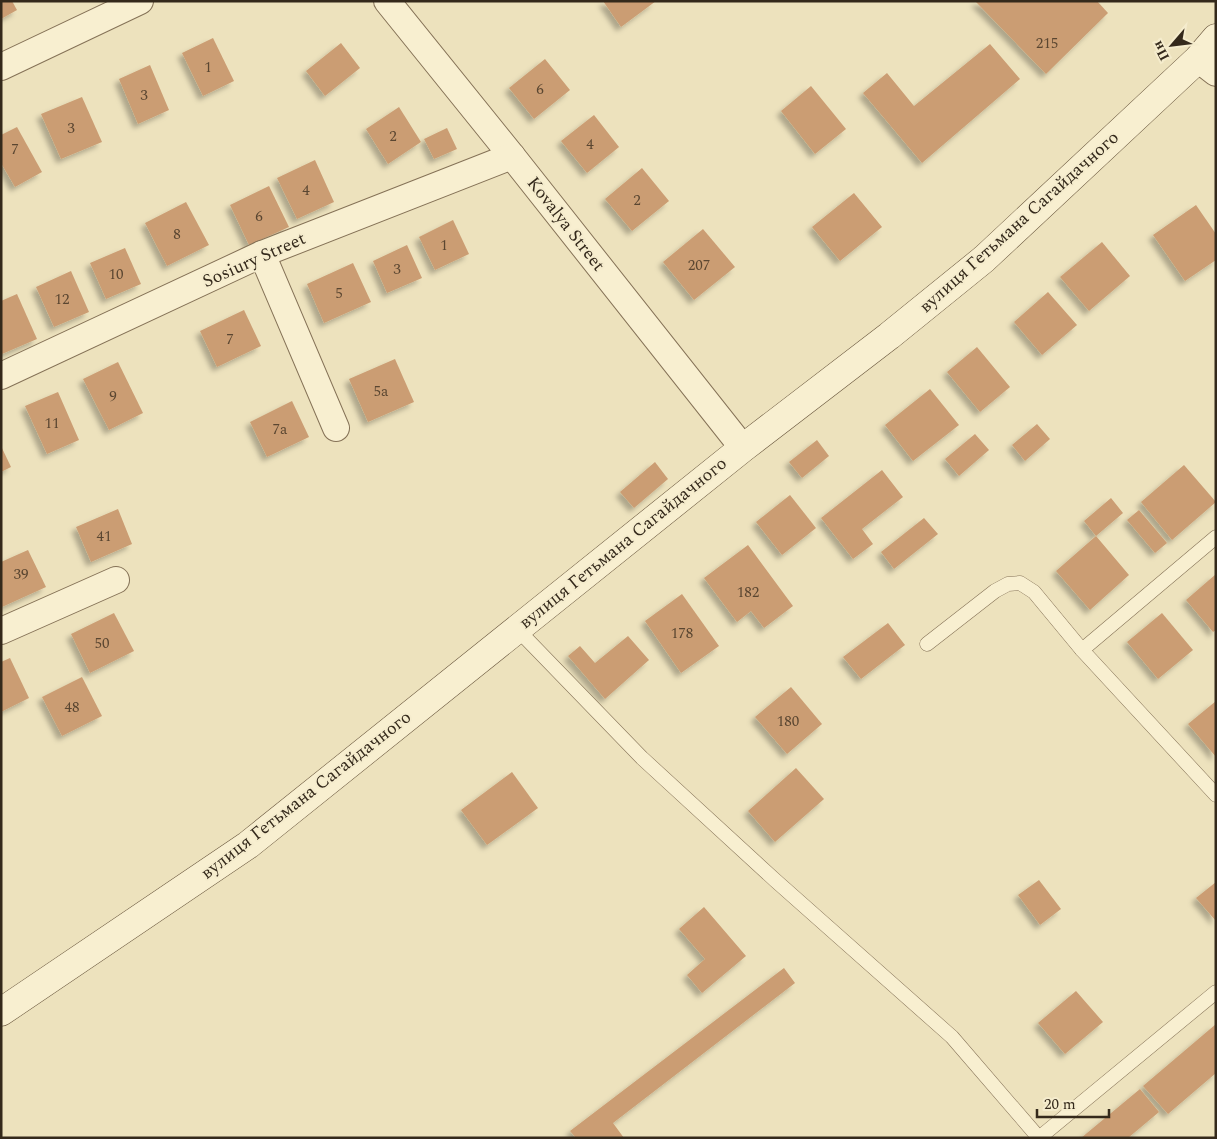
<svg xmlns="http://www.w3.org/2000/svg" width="1217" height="1139" font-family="Spectral,serif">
	<defs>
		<filter id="shadow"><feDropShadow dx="-4.5" dy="4.5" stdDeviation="2.5" flood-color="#0004"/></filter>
	</defs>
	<rect width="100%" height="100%" fill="#ede2bd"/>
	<g fill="#cb9d73" filter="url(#shadow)">
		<path d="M1 1H12L17 10 1 19Z"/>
		<path d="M603 1H656L621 27Z"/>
		<path d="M975 1H1097L1108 13 1046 74Z"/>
		<path d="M213 38 234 81 203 96 182 53Z"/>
		<path d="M341 43 360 68 325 96 306 71Z"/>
		<path d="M990 44 1020 79 922 163 863 93 887 73 914 106Z"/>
		<path d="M545 59 570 90 534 119 509 88Z"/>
		<path d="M150 65 169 110 138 124 119 79Z"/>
		<path d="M811 86 846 129 815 154 781 111Z"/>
		<path d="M82 97 102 142 61 159 41 114Z"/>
		<path d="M399 107 421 142 388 164 366 129Z"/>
		<path d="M594 115 619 147 587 173 561 141Z"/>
		<path d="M17 127 42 172 15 187 1 163V135Z"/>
		<path d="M447 128 457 149 434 159 424 139Z"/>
		<path d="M315 160 334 202 297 219 277 178Z"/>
		<path d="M642 168 669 201 632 231 605 199Z"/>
		<path d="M269 186 289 227 249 245 230 205Z"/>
		<path d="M854 193 882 227 840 261 812 227Z"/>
		<path d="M186 202 209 245 167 266 145 223Z"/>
		<path d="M1196 205 1216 234V260L1185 281 1153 235Z"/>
		<path d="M453 220 469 254 435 270 419 237Z"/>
		<path d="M703 229 735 267 694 300 663 262Z"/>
		<path d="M1102 242 1130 276 1089 311 1060 277Z"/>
		<path d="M407 245 422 278 387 293 373 261Z"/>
		<path d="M125 248 141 284 106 299 90 263Z"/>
		<path d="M353 263 371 302 324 323 307 284Z"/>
		<path d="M71 271 89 312 54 327 36 287Z"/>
		<path d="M1048 292 1077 325 1042 355 1014 322Z"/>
		<path d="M17 294 37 339 2 354 1 301Z"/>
		<path d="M244 310 261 346 217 367 200 331Z"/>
		<path d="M977 347 1010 387 980 412 947 372Z"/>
		<path d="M395 359 414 402 368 422 349 379Z"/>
		<path d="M118 362 143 413 109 430 83 379Z"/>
		<path d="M930 389 959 425 913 461 885 425Z"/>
		<path d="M58 392 79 440 47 454 25 406Z"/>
		<path d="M292 401 309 437 267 457 250 422Z"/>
		<path d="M1037 424 1050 439 1025 461 1012 445Z"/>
		<path d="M975 434 989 450 959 476 945 459Z"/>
		<path d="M817 440 829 456 802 478 789 462Z"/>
		<path d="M1 446 11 467 1 472Z"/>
		<path d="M655 462 668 479 634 508 620 492Z"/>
		<path d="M1184 465 1216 502 1172 540 1141 502Z"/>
		<path d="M882 470 903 497 862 529 873 544 853 559 821 518Z"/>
		<path d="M790 495 816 528 782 555 756 522Z"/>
		<path d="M1111 498 1123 513 1096 536 1129 575 1090 610 1056 571 1096 536 1084 521Z"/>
		<path d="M118 509 132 544 91 562 76 527Z"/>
		<path d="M1139 510 1167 543 1155 553 1127 520Z"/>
		<path d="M924 518 938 534 894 569 881 552Z"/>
		<path d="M748 545 793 606 764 628 751 611 737 622 704 578Z"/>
		<path d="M28 550 46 587 2 607 1 562Z"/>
		<path d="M1216 574V630L1213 632 1186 600Z"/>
		<path d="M682 594 719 646 681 673 645 621Z"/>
		<path d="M114 613 134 651 90 673 71 634Z"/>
		<path d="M1162 613 1193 650 1158 679 1127 642Z"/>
		<path d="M888 623 905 645 861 679 843 657Z"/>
		<path d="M628 636 649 660 605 699 568 656 580 646 595 663Z"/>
		<path d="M10 658 29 698 1 712V662Z"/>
		<path d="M82 677 102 716 62 736 42 697Z"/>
		<path d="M791 687 822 724 787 754 755 717Z"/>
		<path d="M1216 701V757L1188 724Z"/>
		<path d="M796 768 824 799 775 842 748 811Z"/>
		<path d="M512 772 538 808 487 845 461 810Z"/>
		<path d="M1039 880 1061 909 1040 925 1018 895Z"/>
		<path d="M1216 882V921L1196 898Z"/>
		<path d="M704 907 746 956 702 993 687 975 705 959 679 929Z"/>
		<path d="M784 968 795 983 613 1123 624 1138H576L570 1131Z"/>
		<path d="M1076 991 1103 1022 1065 1054 1038 1023Z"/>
		<path d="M1216 1024V1073L1168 1114 1143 1086Z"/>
		<path d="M1140 1089 1159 1112 1128 1138H1081Z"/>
	</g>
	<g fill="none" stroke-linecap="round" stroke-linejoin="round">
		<g stroke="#857257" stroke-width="15">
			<g id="service">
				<path d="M517 629 642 758 776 881 952 1037 1039 1138 1216 992"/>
				<path d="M927 644 995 591 1008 584 1020 583 1034 592 1082 650 1216 795"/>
				<path d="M1082 650 1216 537"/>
			</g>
		</g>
		<g stroke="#857257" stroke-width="28">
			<g id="minor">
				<path d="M387 1 512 156 743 448"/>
				<path d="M1198 59 1216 73"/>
				<path d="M1 67 140 1"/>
				<path d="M262 254 336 428"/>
				<path d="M1 376 262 254 512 156"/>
				<path d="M1 631 116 580"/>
			</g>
		</g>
		<g stroke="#66533a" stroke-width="29">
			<path id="secondary" d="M1 1012 248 845 743 448 889 336 984 259 1198 59 1216 38"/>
		</g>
		<use href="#service" stroke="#f8efd0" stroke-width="14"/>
		<use href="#minor" stroke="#f8efd0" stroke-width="26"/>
		<use href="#secondary" stroke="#f8efd0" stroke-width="28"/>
	</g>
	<g text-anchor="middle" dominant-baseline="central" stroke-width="4" stroke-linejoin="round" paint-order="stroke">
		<g font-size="15" fill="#5a4631">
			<text x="1047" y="43">215</text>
			<text x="208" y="67">1</text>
			<text x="540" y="89">6</text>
			<text x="144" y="95">3</text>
			<text x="71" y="128">3</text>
			<text x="393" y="136">2</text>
			<text x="590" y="144">4</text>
			<text x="15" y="149">7</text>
			<text x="306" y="190">4</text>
			<text x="637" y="200">2</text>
			<text x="259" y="216">6</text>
			<text x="177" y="234">8</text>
			<text x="444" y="245">1</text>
			<text x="699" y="265">207</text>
			<text x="397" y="269">3</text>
			<text x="116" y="274">10</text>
			<text x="339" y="293">5</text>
			<text x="62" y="299">12</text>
			<text x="230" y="339">7</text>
			<text x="381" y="391">5а</text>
			<text x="113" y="396">9</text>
			<text x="52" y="423">11</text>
			<text x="280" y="429">7а</text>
			<text x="104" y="536">41</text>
			<text x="21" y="574">39</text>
			<text x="748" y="592">182</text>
			<text x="682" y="633">178</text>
			<text x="102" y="643">50</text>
			<text x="72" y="707">48</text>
			<text x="788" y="721">180</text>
		</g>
		<g font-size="18" fill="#34291b" stroke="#f5eccd">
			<text transform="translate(1019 222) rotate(-42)">вулиця Гетьмана Сагайдачного</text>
			<text transform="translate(566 224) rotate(52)">Kovalya Street</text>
			<text transform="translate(254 260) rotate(-24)">Sosiury Street</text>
			<text transform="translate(623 543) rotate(-39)">вулиця Гетьмана Сагайдачного</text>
			<text transform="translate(306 795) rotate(-38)">вулиця Гетьмана Сагайдачного</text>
		</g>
	</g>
	<rect width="1217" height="1139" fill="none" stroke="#34291b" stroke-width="5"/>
	<g transform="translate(1172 45) rotate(242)" stroke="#f5eccd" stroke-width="4" paint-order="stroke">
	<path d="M0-4L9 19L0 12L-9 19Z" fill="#34291b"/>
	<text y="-8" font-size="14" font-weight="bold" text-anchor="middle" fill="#34291b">Пн</text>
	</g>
	<path d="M1037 1109v8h72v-8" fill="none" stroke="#34291b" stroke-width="2.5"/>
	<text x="1044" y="1109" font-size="15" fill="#34291b" stroke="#f5eccd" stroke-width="4" paint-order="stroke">20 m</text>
</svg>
